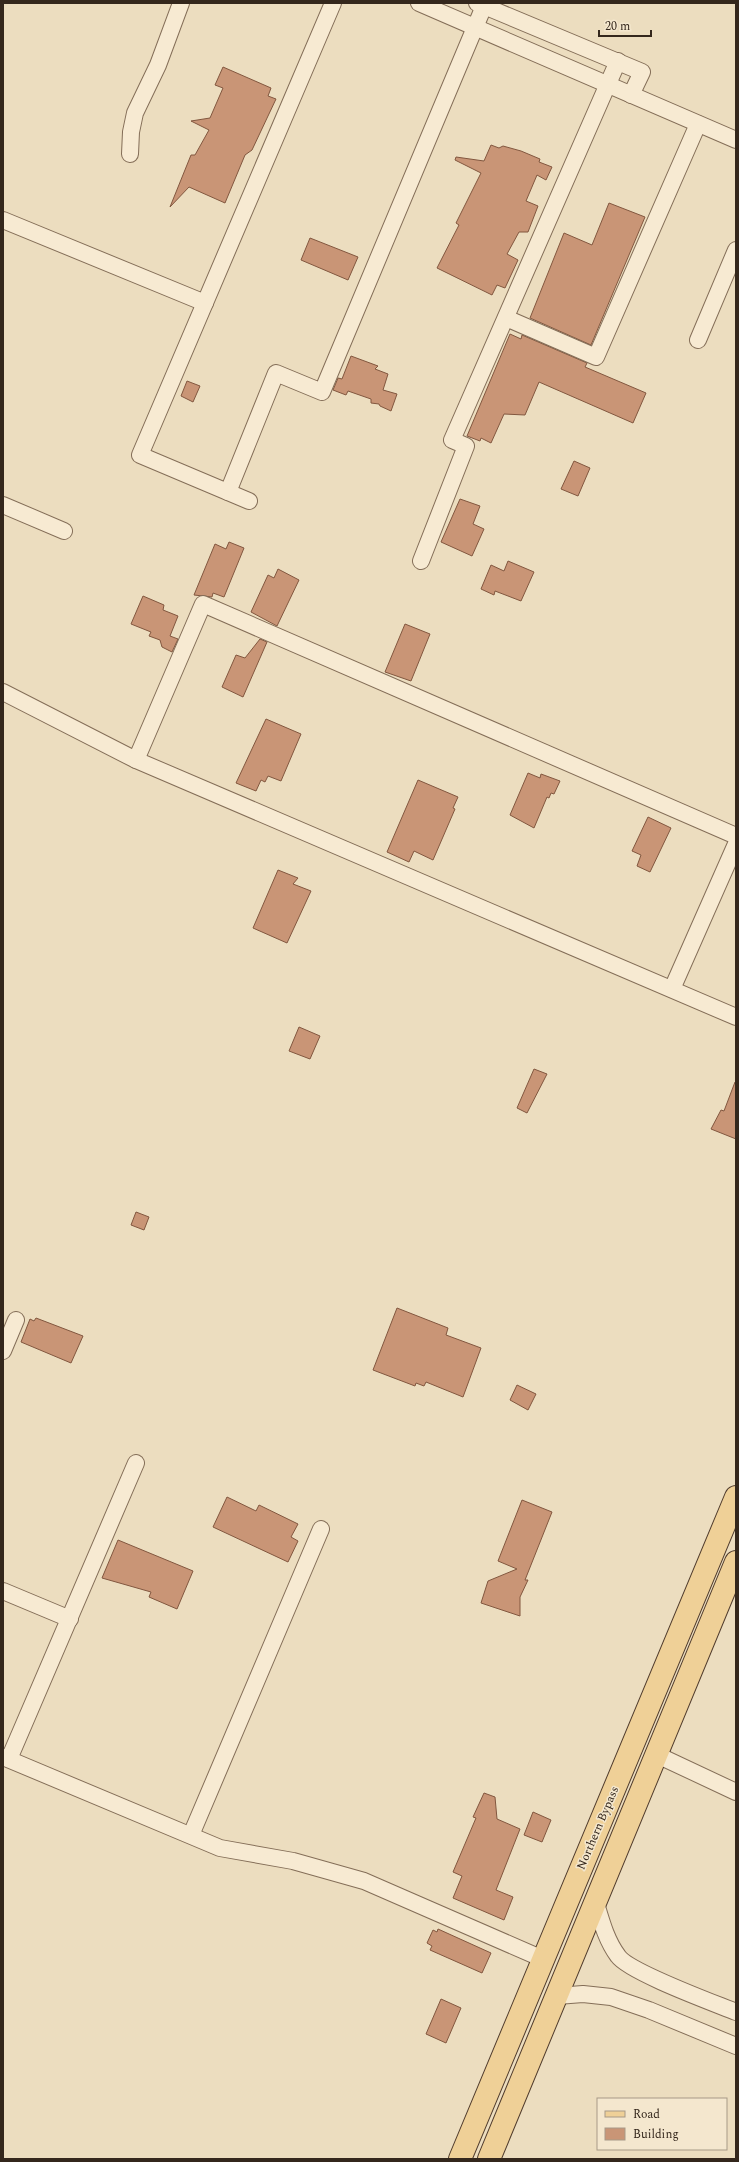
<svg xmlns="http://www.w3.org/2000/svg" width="739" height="2162" font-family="Spectral,serif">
	<rect width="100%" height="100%" fill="#ecddbf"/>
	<g fill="#c99576" stroke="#82573f">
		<path d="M223 67 271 88 268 96 276 99 252 150 245 155 225 203 189 187 170 207 191 155H195L209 130 191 121 210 118 223 88 215 85Z"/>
		<path d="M491 145 499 148 503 146 521 151 540 159 539 162 552 167 546 180 537 175 526 201 538 206 528 232H519L507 254 518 260 505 288 497 285 492 295 437 268 459 225 456 223 481 173 455 160 456 157 484 161Z"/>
		<path d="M609 203 645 217 591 345 530 318 564 233 592 245Z"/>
		<path d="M310 238 358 257 348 280 301 260Z"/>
		<path d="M510 334 521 339 522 335 587 363 585 367 646 393 633 423 539 382 525 415 504 414 491 443 481 438 480 441 467 436Z"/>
		<path d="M351 356 378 366 375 369 388 374 383 390 397 394 391 411 380 406 379 404 371 403V399L348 391 346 395 333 390 338 378 342 379Z"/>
		<path d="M187 381 200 386 193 402 181 396Z"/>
		<path d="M574 461 590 468 578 496 561 489Z"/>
		<path d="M460 499 480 506 473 524 484 529 472 556 441 542Z"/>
		<path d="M229 542 244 548 224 597 213 593 212 597 194 595 215 544 226 549Z"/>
		<path d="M508 561 534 572 521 601 495 591 494 595 481 589 491 565 504 571Z"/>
		<path d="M278 569 299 580 277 626 251 612 268 575 274 578Z"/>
		<path d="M143 596 164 605 163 610 178 616 170 636 178 639 172 652 162 647 160 640 149 636 151 632 131 624Z"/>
		<path d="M405 624 430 634 411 681 385 672Z"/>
		<path d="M260 639 267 642 243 697 222 687 236 655 245 658Z"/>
		<path d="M266 719 301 734 281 781 268 776 265 782 261 780 256 791 236 783Z"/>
		<path d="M528 773 540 778 541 774 560 781 554 794 551 793 549 798 547 797 534 828 510 815Z"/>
		<path d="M418 780 458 797 453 808 455 809 433 860 414 851 409 862 387 852Z"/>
		<path d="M648 817 671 828 650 872 637 866 641 855 632 851Z"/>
		<path d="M278 870 298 878 293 884 311 891 287 943 253 928Z"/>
		<path d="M299 1027 320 1036 310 1059 289 1051Z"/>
		<path d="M534 1069 547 1074 527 1113 517 1108Z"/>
		<path d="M735 1082 736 1083V1139L711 1129 721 1110 724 1111Z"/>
		<path d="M136 1212 149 1217 144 1230 131 1225Z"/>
		<path d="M397 1308 448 1328 446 1335 481 1348 463 1397 426 1382 424 1386 416 1383 415 1386 373 1370Z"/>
		<path d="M36 1318 83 1336 71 1363 21 1342 30 1319 34 1321Z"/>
		<path d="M517 1385 536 1394 528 1410 510 1400Z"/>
		<path d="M227 1497 256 1511 259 1505 298 1524 291 1537 298 1541 288 1562 213 1527Z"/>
		<path d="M522 1500 552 1512 525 1580H528L520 1597V1616L481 1603 488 1581 517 1569 498 1561Z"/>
		<path d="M118 1540 193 1571 177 1609 149 1597 151 1592 102 1578Z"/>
		<path d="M484 1793 495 1797 497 1819 520 1829 496 1890 513 1897 504 1920 453 1898 462 1876 453 1872 476 1818 473 1817Z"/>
		<path d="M533 1812 551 1820 542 1842 524 1835Z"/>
		<path d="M438 1929 491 1953 482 1973 430 1950 432 1946 427 1943 433 1930 437 1932Z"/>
		<path d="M441 1999 461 2008 446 2043 426 2034Z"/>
	</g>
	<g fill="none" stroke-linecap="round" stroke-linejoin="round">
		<g stroke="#846e58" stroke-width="18">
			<g id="minor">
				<path d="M419 3 736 140"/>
				<path d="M477 3 642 72 631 95"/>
				<path d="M130 154 131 132 135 113 158 65 181 3"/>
				<path d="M3 220 205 303"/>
				<path d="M506 318 596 357 698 124"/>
				<path d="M698 340 736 250"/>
				<path d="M228 492 276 373 322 392 484 6"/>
				<path d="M249 501 140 455 333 3"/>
				<path d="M3 505 64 531"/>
				<path d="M421 561 466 446 452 440 618 61"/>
				<path d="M3 692 136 760 736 1017"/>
				<path d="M136 760 203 604 736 836"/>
				<path d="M672 989 736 844"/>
				<path d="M3 1351 16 1320"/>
				<path d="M3 1591 70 1619"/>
				<path d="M655 1754 736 1792"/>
				<path d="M3 1757 220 1848 293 1861 364 1881 543 1959"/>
				<path d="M9 1759 136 1463"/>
				<path d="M191 1835 321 1529"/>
				<path d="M595 1900C601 1920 606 1940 618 1956 629 1972 714 2003 736 2012"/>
				<path d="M557 1996 583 1994 611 1997 649 2010 736 2046"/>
			</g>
		</g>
		<g stroke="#513c2d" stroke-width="24">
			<g id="primary">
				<path d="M460 2159 736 1497"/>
				<path d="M489 2159 736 1562"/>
			</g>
		</g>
		<use href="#minor" stroke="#f7ead2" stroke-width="16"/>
		<use href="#primary" stroke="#efd097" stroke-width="22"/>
	</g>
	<g text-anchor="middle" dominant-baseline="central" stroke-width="3" stroke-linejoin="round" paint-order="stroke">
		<g font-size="12" fill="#34271c" stroke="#f4e7ce">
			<text transform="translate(598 1828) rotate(-67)">Northern Bypass</text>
		</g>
	</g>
	<rect width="739" height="2162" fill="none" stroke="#34271c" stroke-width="8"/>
	<rect x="597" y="2098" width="130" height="52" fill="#f4e7ce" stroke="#a79a87"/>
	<rect x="605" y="2111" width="20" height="6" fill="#efd097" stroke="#a79a87"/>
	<text x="633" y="2118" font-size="12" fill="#34271c">Road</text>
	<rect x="605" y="2128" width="20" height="12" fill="#c99576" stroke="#a79a87"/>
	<text x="633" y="2138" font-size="12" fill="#34271c">Building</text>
	<path d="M599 30v6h52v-6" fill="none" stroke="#34271c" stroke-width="2"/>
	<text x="605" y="30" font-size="12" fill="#34271c" stroke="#f4e7ce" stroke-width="3" paint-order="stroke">20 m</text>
</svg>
